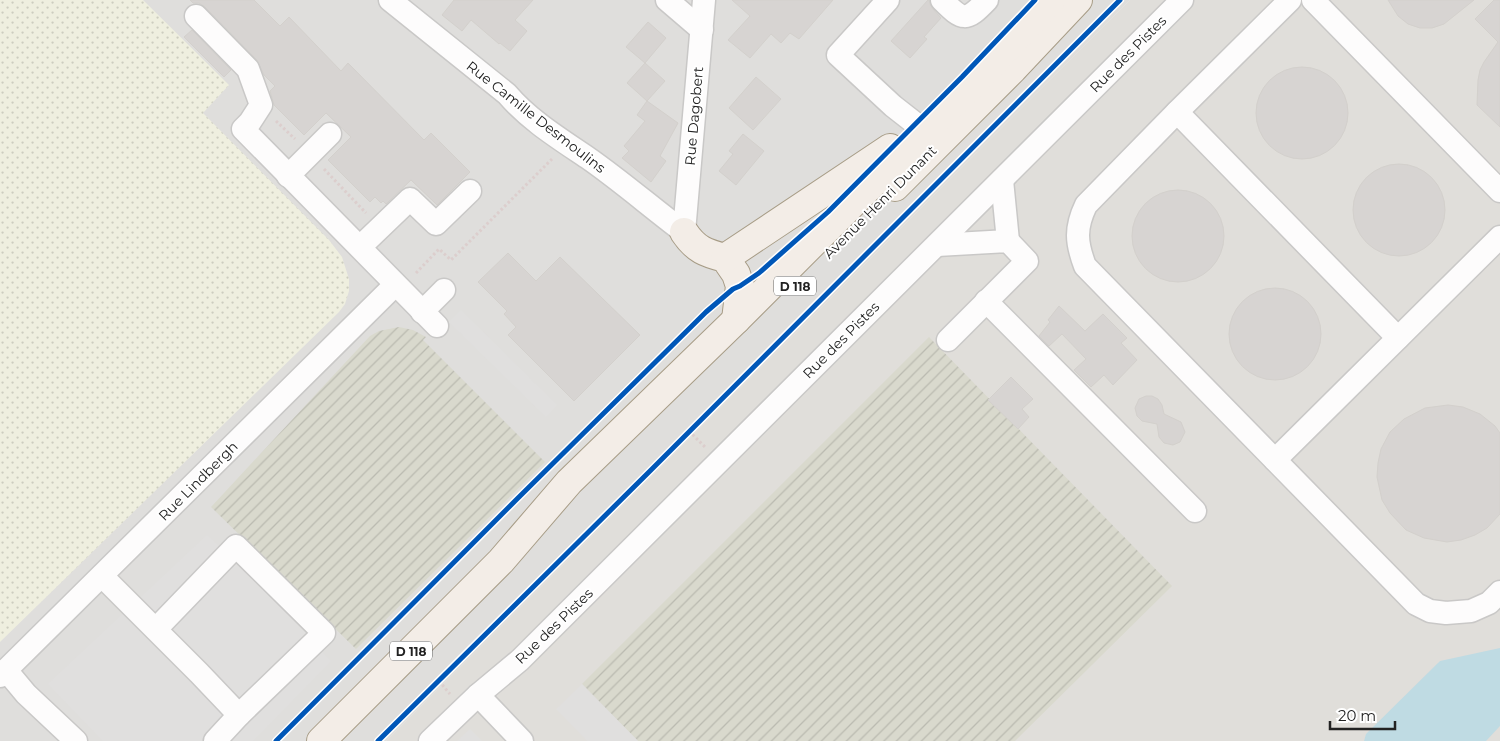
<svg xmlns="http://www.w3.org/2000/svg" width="1500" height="741" font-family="Montserrat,sans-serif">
	<defs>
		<pattern id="construction-furrows" width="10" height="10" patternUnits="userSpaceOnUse" patternTransform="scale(1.25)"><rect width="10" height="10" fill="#d9d9cd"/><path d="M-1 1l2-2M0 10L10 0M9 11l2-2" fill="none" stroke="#babab0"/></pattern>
		<pattern id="farmland-dots" width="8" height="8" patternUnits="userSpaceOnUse" patternTransform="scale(1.25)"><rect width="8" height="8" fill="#efefdf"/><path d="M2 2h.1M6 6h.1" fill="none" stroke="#cdcdbf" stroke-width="1.8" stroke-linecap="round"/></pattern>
	</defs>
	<rect width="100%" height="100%" fill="#f0eeeb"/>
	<path fill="#dfdedc" d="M0 0H1130L386 741H0Z"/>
	<path fill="#e0deda" d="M1130 0H1500V741H386Z"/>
	<g fill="url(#construction-furrows)">
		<path d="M399 327 413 330 426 337 423 340 545 462 356 649 211 507 370 336 379 331Z"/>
		<path d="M929 337 1172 586 1015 741H638L582 684Z"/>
	</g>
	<path fill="url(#farmland-dots)" d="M0 0H143L229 85 203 113 329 240 342 257 349 279V291L345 304 339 312 0 642Z"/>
	<g fill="#e0dfde">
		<path d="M461 310 557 405 546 417 449 322Z"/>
		<path d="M207 535 322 642 318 648 331 661 253 741H103L48 684Z"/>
		<path d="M582 684 638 741H587L556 709Z"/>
		<path d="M470 729 482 741H457Z"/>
	</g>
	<path fill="#bfdbe3" d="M1500 648V726L1486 741H1364L1366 734 1440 661Z"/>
	<g fill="#d7d4d2" stroke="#d3d0cc">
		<path d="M190 0H254L280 26 289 17 341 71 348 63 424 140 431 133 470 172 437 205 411 180 386 204 383 201 381 203 375 197 370 202 328 160 351 137 326 113 304 135 274 105 270 91 275 86 264 75 257 60 205 7 199 3H193Z"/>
		<path d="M454 0H533L515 20 527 31 510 51 500 43 499 44 471 20 462 31 442 15Z"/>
		<path d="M732 0H833L799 39 790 33 781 43 771 34 750 58 728 40 750 16Z"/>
		<path d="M928 0H929L930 4 933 9 941 18 924 37 927 39 910 58 891 41Z"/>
		<path d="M1388 0H1474L1444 24 1432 28H1420L1408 24 1398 16Z"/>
		<path d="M1494 0H1500V127L1477 105 1478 80 1480 70 1484 62 1498 42 1475 19Z"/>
		<path d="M648 22 666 38 645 63 626 47Z"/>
		<path d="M192 30 231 70 224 77 184 37Z"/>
		<path d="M645 63 665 81 647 101 627 83Z"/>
		<circle cx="1302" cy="113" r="46"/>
		<path d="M756 77 781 99 753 130 729 108Z"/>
		<path d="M647 101 678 123 660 156 666 161 651 182 622 158 629 151 624 146 645 121 637 115Z"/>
		<path d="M743 134 764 151 736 185 719 171 733 154 729 151Z"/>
		<circle cx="1399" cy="210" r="46"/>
		<circle cx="1178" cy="236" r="46"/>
		<path d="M508 253 536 281 560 257 640 335 574 401 508 335 516 327 504 314 507 311 478 282Z"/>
		<circle cx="1275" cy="334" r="46"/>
		<path d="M1059 306 1085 331 1103 314 1127 338 1121 343 1137 360 1113 385 1104 375 1091 387 1074 370 1086 359 1062 334 1049 346 1039 336 1050 322 1048 320Z"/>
		<path d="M1011 377 1033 399 1022 409 1029 417 1018 429 988 400Z"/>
		<path d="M1146 396H1152L1158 399 1162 405 1164 414 1181 422 1185 432 1180 442 1173 445 1164 443 1159 437 1157 424 1142 421 1137 416 1135 408 1139 399Z"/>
		<path d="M1448 405 1463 407 1480 414 1495 426 1500 433V514L1487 528 1475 535 1461 540 1447 542 1424 538 1406 530 1390 513 1382 500 1377 477 1378 463 1381 449 1390 432 1404 419 1425 408Z"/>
	</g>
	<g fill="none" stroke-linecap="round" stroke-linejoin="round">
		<g stroke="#c9c8c7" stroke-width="25">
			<g id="minor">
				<path d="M390 0 507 94C529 120 560 139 588 158 621 181 652 208 684 232"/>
				<path d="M667 0 702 30"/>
				<path d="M888 0 838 55 893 106 925 131"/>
				<path d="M942 0C963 21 966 22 987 0"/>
				<path d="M1290 0 1177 112 1086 205C1075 228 1076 242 1085 266L1416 604 1430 611 1446 613 1471 611 1489 603 1500 592"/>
				<path d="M1313 0 1500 191"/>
				<path d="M196 16 248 69 261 105 250 122 243 129 437 326"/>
				<path d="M1177 112 1398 338"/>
				<path d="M288 176 330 134"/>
				<path d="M1002 180 1008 241"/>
				<path d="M684 232 704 0"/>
				<path d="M937 245 1008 241 1027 261 948 340"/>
				<path d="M360 247 410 199 436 224 470 191"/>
				<path d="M986 301 1195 511"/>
				<path d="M422 312 444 290"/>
				<path d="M1275 460 1500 237"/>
				<path d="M102 576 199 673 239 715 215 741"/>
				<path d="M156 629 236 546 324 633 239 715"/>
				<path d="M6 670 26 694 76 741"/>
				<path d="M0 676 395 285"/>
				<path d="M430 741 478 695"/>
				<path d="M522 741 478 695 520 660 555 625 1182 0"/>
			</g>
		</g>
		<g stroke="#a79c86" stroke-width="30">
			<g id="major">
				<path d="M895 187 1013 69 1078 0"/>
				<path d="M684 232C696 250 706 253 725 258L736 274 740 286 736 320"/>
				<path d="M725 258 890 148"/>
				<path d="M321 741 501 561 569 482 736 320 925 131 978 79 1051 0"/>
			</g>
		</g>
		<g stroke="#dccecd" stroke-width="3" stroke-dasharray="2.5 2.5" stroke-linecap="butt">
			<path d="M276 121 295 139"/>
			<path d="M324 169 366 213"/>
			<path d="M416 273 439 249 451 260 552 159"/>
			<path d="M689 431 705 447"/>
			<path d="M439 681 450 694"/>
		</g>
		<use href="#minor" stroke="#fdfcfc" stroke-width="22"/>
		<use href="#major" stroke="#f3ede7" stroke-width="28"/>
		<g stroke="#fff" stroke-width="8">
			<g id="cycleway">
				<path d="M276 741 516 500 706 312 733 289 740 286 759 273 828 212 962 77 1035 0"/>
				<path d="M378 741 651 470 1120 0"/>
			</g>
		</g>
		<use href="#cycleway" stroke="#0057b8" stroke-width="5"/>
	</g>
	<g text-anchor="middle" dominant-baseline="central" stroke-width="4" stroke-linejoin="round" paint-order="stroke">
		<g fill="#fff" stroke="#646464" stroke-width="1">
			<rect x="774" y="276.5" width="42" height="19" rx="4"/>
			<rect x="390" y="641.5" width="42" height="19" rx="4"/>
		</g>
		<g font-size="12" font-weight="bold" fill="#222">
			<text x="795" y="286">D 118</text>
			<text x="411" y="651">D 118</text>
		</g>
		<g font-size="14" fill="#222" stroke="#fff">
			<text transform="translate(1128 54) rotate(-45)">Rue des Pistes</text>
			<text transform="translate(694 116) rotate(-85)">Rue Dagobert</text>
			<text transform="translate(536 117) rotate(38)">Rue Camille Desmoulins</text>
			<text transform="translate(880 202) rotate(-45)">Avenue Henri Dunant</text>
			<text transform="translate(841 340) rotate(-45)">Rue des Pistes</text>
			<text transform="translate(198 481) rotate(-45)">Rue Lindbergh</text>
			<text transform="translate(554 626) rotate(-44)">Rue des Pistes</text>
		</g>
	</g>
	<path d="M1330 721v8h65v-8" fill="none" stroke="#222222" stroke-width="2.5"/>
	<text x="1338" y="721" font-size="15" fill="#222222" stroke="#ffffff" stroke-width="4" paint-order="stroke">20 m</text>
</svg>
